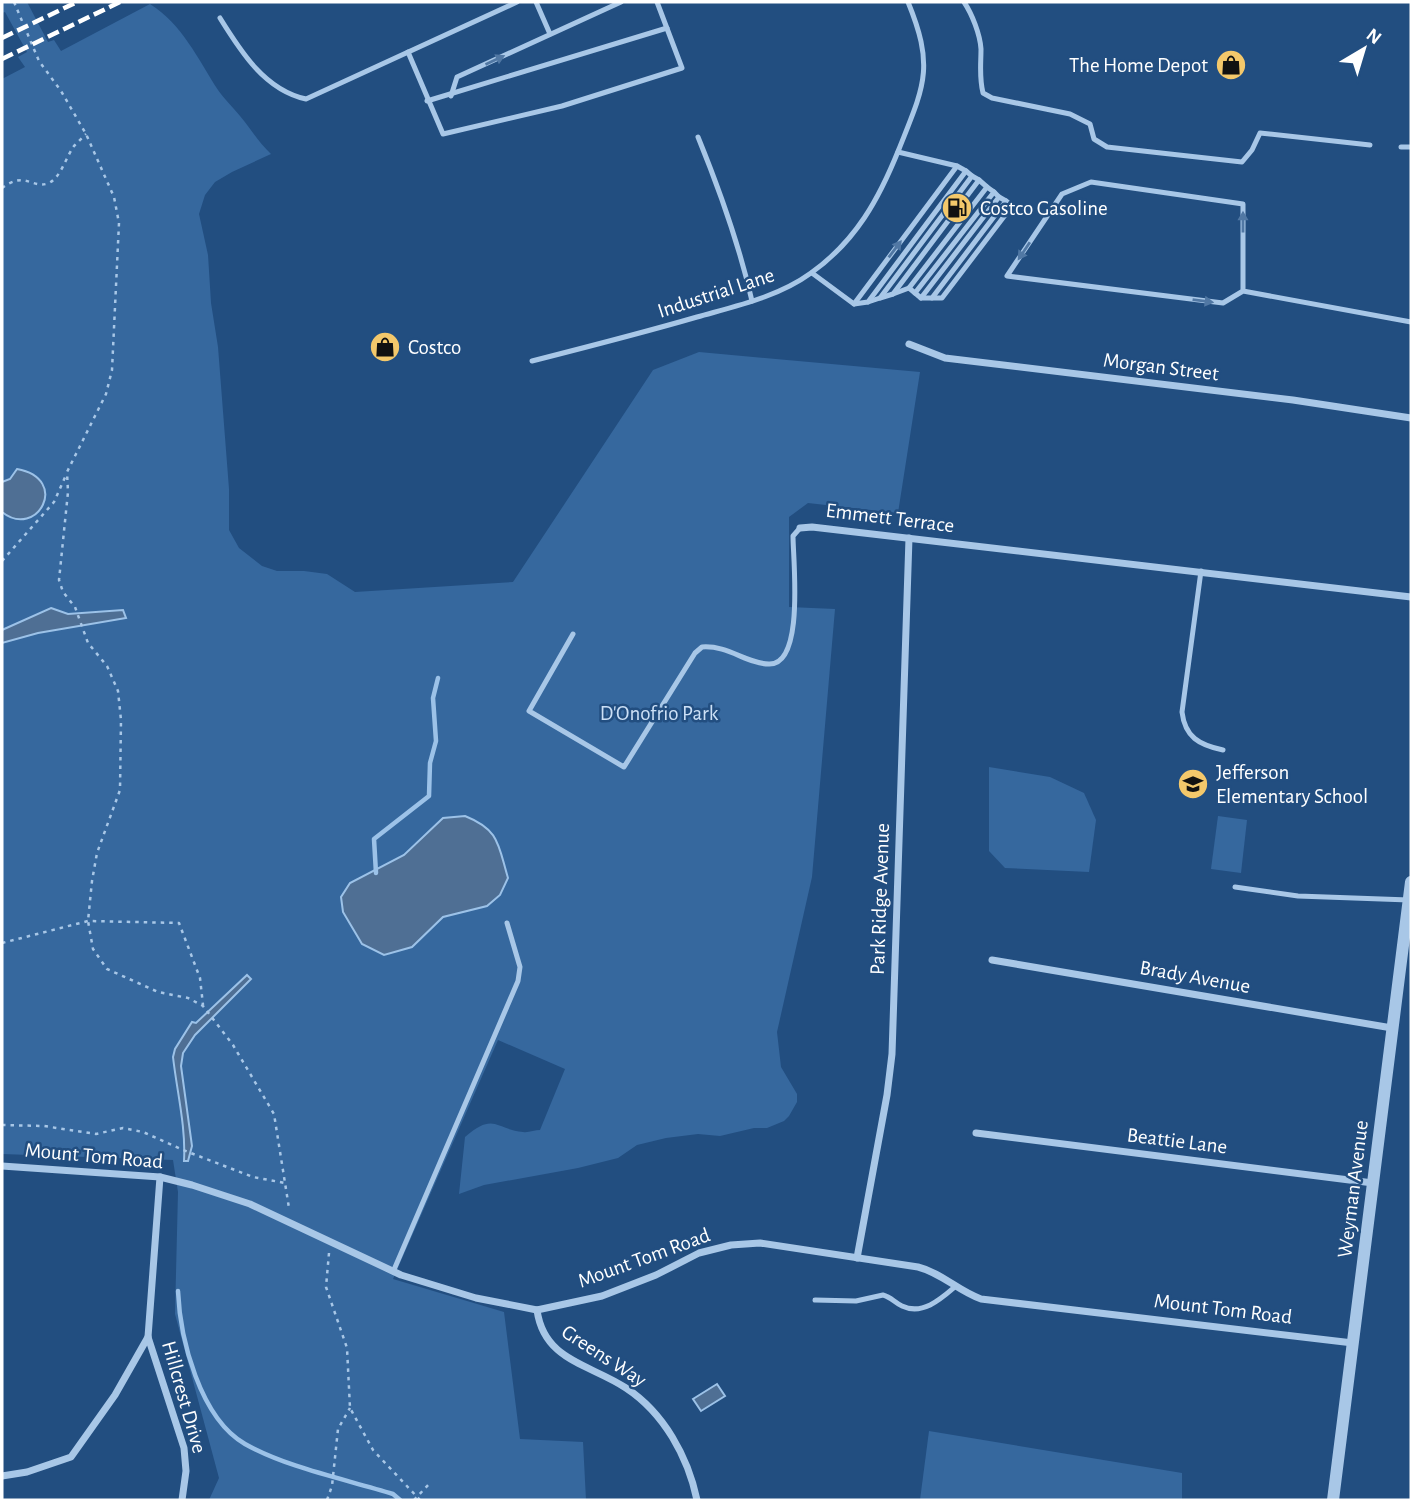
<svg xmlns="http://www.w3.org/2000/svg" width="1413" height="1502" font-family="'Alegreya Sans',sans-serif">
	<rect width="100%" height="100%" fill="#224e80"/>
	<g fill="#36689e">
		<path d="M2 2H27L48 42 54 40 61 51 150 4C182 24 198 59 218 90 224 99 233 107 240 116 251 129 258 142 271 154L232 172 215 182 205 195 199 214 208 255 211 303 218 347 229 489V530L239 548 262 566 277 571H304L327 574 355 592 513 582 653 370 699 352 920 372 898 513 808 503 789 517V607L835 609 812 877 777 1032 781 1067 797 1094V1102L789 1116 784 1121 767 1128H754L720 1136 698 1134 666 1138 637 1145 618 1158 578 1168 484 1185 459 1194 465 1137C494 1112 495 1129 523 1132 528 1133 535 1130 540 1130L565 1069 498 1040 393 1279 504 1312 520 1439 583 1442 586 1500H209L219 1478 175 1314 178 1192 173 1160 2 1154V79L25 67 18 57 27 52 5 12 2 13Z"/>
		<path d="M989 767 1050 777 1084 793 1096 820 1089 872 1005 868 989 851Z"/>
		<path d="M1218 816 1247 820 1241 873 1211 869Z"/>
		<path d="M929 1431 1182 1473V1500H920Z"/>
	</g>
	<g fill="#4f6f94" stroke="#9cc2e8" stroke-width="2">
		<path d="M17 469C71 479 37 540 2 512V482L10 479Z"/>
		<path d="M51 608 68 614 123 610 126 618 38 633 2 643V630Z"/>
		<path d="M465 816C500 830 498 845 508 878L500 895 487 906 443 917 412 947 384 955 362 944 343 912 341 897 350 883 404 855 443 818Z"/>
		<path d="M247 975 251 979 195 1035 183 1053 181 1066 192 1146 188 1161H184C186 1127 177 1092 173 1057L175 1049 192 1022 196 1023Z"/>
		<path d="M717 1384 725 1396 701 1411 693 1399Z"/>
	</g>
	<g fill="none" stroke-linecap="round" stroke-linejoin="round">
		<g stroke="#9cc2e8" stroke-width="4.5">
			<path d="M376 873 374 839 429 796 430 763 436 741 433 698 438 678"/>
			<path d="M178 1291C180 1339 200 1418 245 1444 288 1468 345 1479 393 1494L400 1500"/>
		</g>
		<g stroke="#a8c7e7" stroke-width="2.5" stroke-dasharray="3.5 5" stroke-linecap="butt">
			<path d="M14 2 39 61 61 91 86 134 114 197 119 223 112 370 106 394 67 472 68 492 59 580 63 592 75 607 88 643 107 666 118 691 121 720 120 790 97 853 92 881 88 921 93 949 107 969 158 992 188 998 203 1006 233 1045 274 1114 289 1208"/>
			<path d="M2 188C26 170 32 190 49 183 61 177 66 157 74 146 78 142 82 138 86 134"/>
			<path d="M2 561 54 502 66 475"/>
			<path d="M2 943 88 921 179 923 200 978 203 1005"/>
			<path d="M2 1125 44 1126 96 1134 123 1128 143 1132 183 1150 253 1177 285 1183"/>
			<path d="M329 1253 326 1287 347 1348 350 1408 373 1450 420 1500"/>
			<path d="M327 1500 332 1486 338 1429 350 1408"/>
		</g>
		<g stroke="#a8c7e7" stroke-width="5">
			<path d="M536 2 550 34"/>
			<path d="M964 2C972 14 980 34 981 49 981 64 979 77 983 93L992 98 1070 114 1090 124 1094 139 1107 147 1242 162 1252 150 1260 133 1370 145"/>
			<path d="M220 18C241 52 265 90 306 99L517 2"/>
			<path d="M408 52 443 134 562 106 682 68 657 2"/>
			<path d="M451 96 457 77 621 2"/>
			<path d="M427 101 667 28"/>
			<path d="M698 137C720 191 739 244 752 301"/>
			<path d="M1401 147H1411"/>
			<path d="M812 273 854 304 868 302 966 171 957 166"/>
			<path d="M909 288 915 293 994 192 987 187"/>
			<path d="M1243 291V204L1091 182 1062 194 1007 276 1223 303 1243 291 1411 322"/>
			<path d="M915 293 921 298 999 197 994 192"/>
			<path d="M893 294 909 288 987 187 979 180"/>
			<path d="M880 298 893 294 979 180 972 176"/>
			<path d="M921 298H932L1006 201 999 197"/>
			<path d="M932 298H942L1012 206 1006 201"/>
			<path d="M868 302 880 298 972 176 966 171"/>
			<path d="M854 304 957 166 898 152"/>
			<path d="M532 361C587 347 642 333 697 317 736 306 778 297 811 273 856 241 879 199 899 149 924 86 935 68 908 2"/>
			<path d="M1201 571 1182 712C1185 737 1199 745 1223 750"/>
			<path d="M573 634 529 711 624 767 695 653 702 647C728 645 747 664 769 664 805 665 793 560 793 536L800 528"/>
			<path d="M1235 887 1298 896 1409 900"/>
			<path d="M393 1272 518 981 520 967 507 923"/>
			<path d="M815 1300 856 1301 883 1295C891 1297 895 1303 902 1306 923 1316 942 1298 956 1286"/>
		</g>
		<g stroke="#a8c7e7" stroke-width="7">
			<path d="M909 344 945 358 1293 400 1411 418"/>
			<path d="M800 528 812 527 1411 597"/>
			<path d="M992 960 1392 1028"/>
			<path d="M976 1133 1373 1183"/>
			<path d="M2 1166 160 1177 192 1185 250 1204 401 1275 476 1298 537 1310 602 1296 656 1275 699 1253 731 1245 760 1243 918 1267C942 1273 958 1291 981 1299L1353 1343"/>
			<path d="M160 1177 148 1337 184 1448 186 1471 182 1500"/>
			<path d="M857 1258 887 1095 892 1054 909 538"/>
			<path d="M537 1310C544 1361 590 1364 626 1388 664 1413 688 1457 697 1500"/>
			<path d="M2 1476 27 1472 71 1457 115 1395 148 1337"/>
		</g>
		<path stroke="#a8c7e7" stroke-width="12" d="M1333 1500 1411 882"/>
		<g stroke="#fff" stroke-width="4.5" stroke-dasharray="12 5" stroke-linecap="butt">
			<path d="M2 38 77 2"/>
			<path d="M2 59 120 2"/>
		</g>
		<path stroke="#a8c7e7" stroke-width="2.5" stroke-dasharray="3.5 5" stroke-linecap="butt" d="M414 1500 430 1483"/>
	</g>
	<defs><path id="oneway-solid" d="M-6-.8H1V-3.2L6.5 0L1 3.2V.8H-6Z" transform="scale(1.75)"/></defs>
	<g fill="#5178a4">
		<use href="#oneway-solid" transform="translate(495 60) rotate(-25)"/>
		<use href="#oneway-solid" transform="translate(1243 222) rotate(-90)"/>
		<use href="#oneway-solid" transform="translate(895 249) rotate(-53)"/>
		<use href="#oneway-solid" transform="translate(1024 251) rotate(124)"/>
		<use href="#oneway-solid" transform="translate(1203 301) rotate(7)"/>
	</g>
	<defs>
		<g id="shop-disc" transform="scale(1.575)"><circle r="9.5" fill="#f3c86b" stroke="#224e80"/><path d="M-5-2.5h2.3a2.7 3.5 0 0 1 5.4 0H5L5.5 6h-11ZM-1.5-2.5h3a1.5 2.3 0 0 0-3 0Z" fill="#111"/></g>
		<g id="fuel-disc" transform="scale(1.575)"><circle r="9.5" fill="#f3c86b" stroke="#224e80"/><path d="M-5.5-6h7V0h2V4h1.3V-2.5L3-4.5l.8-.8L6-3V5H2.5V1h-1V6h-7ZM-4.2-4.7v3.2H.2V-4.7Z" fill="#111"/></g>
		<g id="school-disc" transform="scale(1.575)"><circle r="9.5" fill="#f3c86b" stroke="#224e80"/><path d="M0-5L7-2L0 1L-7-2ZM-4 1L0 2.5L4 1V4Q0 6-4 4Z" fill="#111"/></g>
	</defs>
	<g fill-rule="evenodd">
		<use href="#shop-disc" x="1231" y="65"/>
		<use href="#fuel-disc" x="957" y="208"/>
		<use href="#shop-disc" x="385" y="347"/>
		<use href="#school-disc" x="1193" y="784"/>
	</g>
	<g text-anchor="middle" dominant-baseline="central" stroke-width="5" stroke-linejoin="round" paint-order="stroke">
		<g font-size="21" fill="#fff" stroke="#224e80" text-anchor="start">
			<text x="1208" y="65" text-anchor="end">The Home Depot</text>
			<text x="980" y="208">Costco Gasoline</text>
			<text x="408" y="347">Costco</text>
			<text x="1216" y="772">Jefferson<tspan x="1216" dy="24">Elementary School</tspan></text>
		</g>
		<g font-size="21" fill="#fff" stroke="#224e80">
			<text transform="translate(716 293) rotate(-18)">Industrial Lane</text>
			<text transform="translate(1161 367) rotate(7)">Morgan Street</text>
			<text transform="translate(890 518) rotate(7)">Emmett Terrace</text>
			<text transform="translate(880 899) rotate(-88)">Park Ridge Avenue</text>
			<text transform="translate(1195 977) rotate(10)">Brady Avenue</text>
			<text transform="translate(1177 1141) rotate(7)">Beattie Lane</text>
			<text transform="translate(94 1156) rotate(5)">Mount Tom Road</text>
			<text transform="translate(1353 1189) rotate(-83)">Weyman Avenue</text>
			<text transform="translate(644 1258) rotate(-20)">Mount Tom Road</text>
			<text transform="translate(1223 1309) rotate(7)">Mount Tom Road</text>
			<text transform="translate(604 1356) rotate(33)">Greens Way</text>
			<text transform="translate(184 1397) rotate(74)">Hillcrest Drive</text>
		</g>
		<g font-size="21" fill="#cce0f6" stroke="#224e80">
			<text x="659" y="713">D'Onofrio Park</text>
		</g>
	</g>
	<rect width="1413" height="1502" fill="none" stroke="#ffffff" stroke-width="7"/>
	<g transform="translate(1364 49) rotate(38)" stroke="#224e80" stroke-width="5" paint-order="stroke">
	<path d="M0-5L12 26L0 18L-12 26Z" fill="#ffffff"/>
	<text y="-10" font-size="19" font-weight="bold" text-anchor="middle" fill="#ffffff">N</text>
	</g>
</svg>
